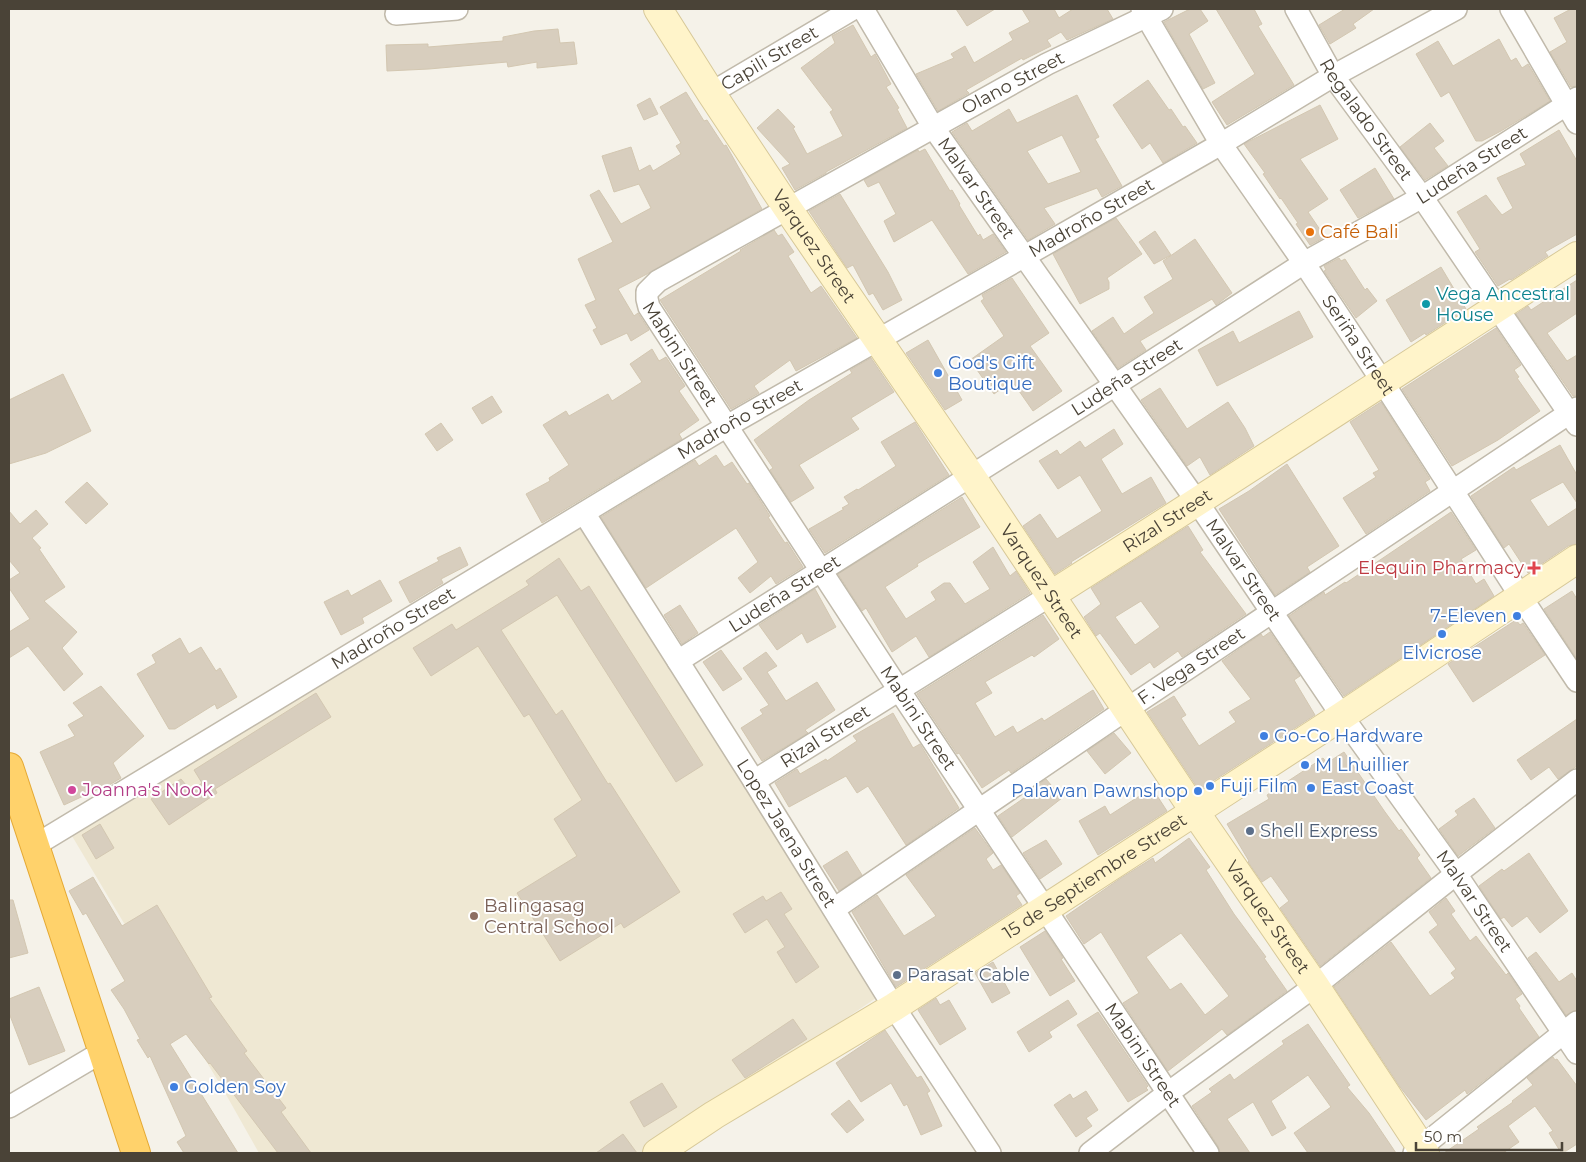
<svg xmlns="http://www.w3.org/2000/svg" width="1586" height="1162" font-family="Montserrat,sans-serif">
	<rect width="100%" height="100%" fill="#f5f2e9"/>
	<path fill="#efe8d3" d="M582 527 879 996 647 1153H259L224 1091 72 836Z"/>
	<g fill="#d8cebe" stroke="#d3c7b1" fill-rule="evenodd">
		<path d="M956 9H995L967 26Z"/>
		<path d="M1022 9H1054L1059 18 1073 9H1107L1113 19 1067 40 1061 32 1047 40 1051 46 1023 60 1022 58 966 90 969 93 938 111 916 74 954 58 951 54 965 46 974 63 1013 40 1009 33 1030 22Z"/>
		<path d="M1190 9H1200L1208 21 1189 34 1215 83 1203 89 1164 22Z"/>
		<path d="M1216 9H1254L1262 24 1258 26 1294 85 1227 125 1212 102 1255 74Z"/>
		<path d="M1345 9H1374L1353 24 1356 28 1330 44 1319 25Z"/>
		<path d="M1571 9H1577V86L1571 87 1550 52 1567 42 1554 18Z"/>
		<path d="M853 25 871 57 875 54 891 84 886 87 899 108 897 109 907 128 826 172V173L795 190 782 168 790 164 757 128 778 109 795 127 793 128 807 154 843 136 830 112 833 110 801 68 835 43 832 36Z"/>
		<path d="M558 29 560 43 574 42 577 64 537 68V62L508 67 507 62 429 69 387 71 386 45 428 44V47L503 41V37L534 31Z"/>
		<path d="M1499 39 1511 61 1516 58 1522 68 1528 64 1550 101 1501 131 1482 141H1476L1449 92 1441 97 1416 54 1438 41 1453 66Z"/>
		<path d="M1148 80 1169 110 1171 109 1183 127 1185 126 1197 143 1163 163 1150 143 1142 149 1113 105Z"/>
		<path d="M686 92 704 121 707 120 724 146 726 145 762 209 647 274 618 289 634 316 638 313 649 330 631 341 627 333 601 345 593 330 597 328 585 305 596 300 578 259 613 242 590 195 599 190 621 224 651 208 639 184 614 192 602 156 631 147 639 171 650 165 653 171 681 154 676 146 681 143 660 107Z"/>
		<path d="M1077 95 1099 137 1095 139 1122 186 1102 197 1097 188 1044 208 1055 224 1028 240 952 132 967 123 972 131 1009 109 1017 123ZM1062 135 1081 172 1048 184 1027 151Z"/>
		<path d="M650 98 658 114 644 120 637 105Z"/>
		<path d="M1320 105 1338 139 1300 159 1328 199 1308 212 1325 237 1310 245 1296 224 1298 223 1281 198 1280 199 1263 174 1265 173 1244 144Z"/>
		<path d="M1430 123 1444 141 1434 148 1448 166 1425 180 1400 147Z"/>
		<path d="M1559 130 1577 161V234L1545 252 1548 256 1511 280 1510 279 1498 286 1475 252 1480 249 1457 212 1486 195 1502 215 1513 208 1497 178 1526 165 1520 154Z"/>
		<path d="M925 149 950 191 952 190 960 204 959 205 978 236 980 234 983 240 993 234 1006 252 968 274 932 220 894 242 884 221 896 214 879 182 868 187 864 180 918 150 919 152Z"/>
		<path d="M1375 168 1394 199 1358 218 1340 190Z"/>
		<path d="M840 194 888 272 902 300 883 310 873 293 869 295 853 265 847 268 809 211Z"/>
		<path d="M1116 218 1142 254 1107 278 1109 282V289L1080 304 1053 254Z"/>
		<path d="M774 230 778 236 782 234 794 252 788 256 811 293 821 286 857 338 796 371 790 360 754 386 759 393 731 409 660 300 741 251 740 250Z"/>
		<path d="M1155 231 1171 255 1154 264 1139 242Z"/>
		<path d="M1195 239 1232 293 1216 305 1212 299 1140 341 1146 350 1118 368 1092 331 1113 317 1124 334 1154 313 1144 297 1173 279 1163 261Z"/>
		<path d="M1339 258 1341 261 1345 259 1365 290 1367 288 1377 301 1356 318 1324 271 1326 270 1324 266Z"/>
		<path d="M1441 267 1466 309 1426 335 1425 333 1411 342 1386 300Z"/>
		<path d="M1012 278 1049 333 1030 346 1062 391 1033 411 1012 381 994 394 970 360 1004 336 981 301 984 299 982 295Z"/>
		<path d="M1577 280V313L1547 333 1567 361 1577 355V396H1573L1516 314 1528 306 1531 310Z"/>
		<path d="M1299 311 1313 337 1217 386 1198 350 1233 331 1239 343Z"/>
		<path d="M1496 328 1521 365 1514 370 1519 377 1517 378 1540 411 1498 440 1452 466 1402 389Z"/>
		<path d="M928 340 962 400 945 410 906 353Z"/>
		<path d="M652 349 659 361 666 357 685 386 679 391 699 420 679 434 682 439 542 523 526 494 550 481 549 478 569 465 543 425 566 411 569 416 608 394 612 401 642 382 630 364Z"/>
		<path d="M871 358 894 392 851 418 859 429 799 465 814 488 791 502 770 470 773 468 754 440 809 400 852 373 850 370Z"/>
		<path d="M63 374 91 431 46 453 9 464V400Z"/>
		<path d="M1160 388 1187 429 1228 402 1245 428 1254 446 1210 475 1200 457 1187 466 1141 400Z"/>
		<path d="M492 396 502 412 482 424 472 408Z"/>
		<path d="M1381 402 1430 479 1425 482 1430 491 1366 534 1343 498 1376 477 1373 473 1379 470 1350 422Z"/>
		<path d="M915 422 949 475 825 553 809 529 844 509 842 508 849 504 844 497 857 489 858 490 896 466 881 442Z"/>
		<path d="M441 423 453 440 437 451 425 434Z"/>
		<path d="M1114 429 1123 444 1101 459 1122 494 1151 477 1166 503 1071 562 1072 563 1055 574 1023 526 1040 514 1057 539 1102 511 1080 475 1058 489 1039 461 1057 450 1060 455 1080 441 1085 448Z"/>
		<path d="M1560 445 1577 475V503L1563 482 1530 500 1548 527 1577 508V544L1568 546 1528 573 1509 544 1504 548 1471 496 1514 467 1516 470Z"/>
		<path d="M716 455 724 467 732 462 747 484 749 483 770 516 768 517 785 543 787 542 803 567 776 584 771 576 750 593 738 578 758 562 736 528 646 588 601 517 695 460 699 466Z"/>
		<path d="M1287 464 1339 546 1307 567 1310 572 1275 595 1219 509 1249 491Z"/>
		<path d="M87 482 108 504 86 524 65 502Z"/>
		<path d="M962 497 980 527 917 564 918 566 885 587 906 619 936 600 931 592 944 583H950L965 604 990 589 973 562 993 547 1010 576 1016 571 1030 593 929 657 916 636 892 652 866 608 862 611 838 574Z"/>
		<path d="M36 510 48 524 32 538 41 548 39 549 65 587 44 601 77 632 62 648 83 674 64 691 28 646 9 658V632L30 619 9 588V580L20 573 9 560V511L20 524Z"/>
		<path d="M1451 512 1476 550 1461 559 1476 584 1484 579 1494 596 1344 696 1289 616 1324 592 1325 595 1345 582 1346 583Z"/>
		<path d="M1188 526 1203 550 1200 552 1246 614 1182 657 1178 651 1154 668 1150 662 1131 675 1100 633 1096 636 1084 617 1101 604 1091 588ZM1141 601 1160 627 1135 645 1115 617Z"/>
		<path d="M460 547 468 565 441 579 443 583 410 603 399 582 439 561 437 558Z"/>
		<path d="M559 558 581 591 589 586 703 765 676 782 557 595 501 630 556 715 562 710 608 784 610 783 680 892 624 928 621 923 560 961 517 893 577 856 554 819 582 800 529 714 524 717 478 646 431 676 413 648 452 624 456 630 529 585 526 581Z"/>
		<path d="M380 580 392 601 362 618 364 623 341 635 324 602 348 590 351 596Z"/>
		<path d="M815 589 836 627 807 643 802 633 777 650 759 625Z"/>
		<path d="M1572 591 1577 599V659L1544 609Z"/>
		<path d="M680 605 698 633 682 644 664 615Z"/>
		<path d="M1043 615 1059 639 1034 657 1032 655 985 682 992 693 975 703 995 737 1013 726 1017 733 1042 718 1044 721 1093 690 1104 709 1011 773 1009 770 982 788 959 753 957 754 917 694Z"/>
		<path d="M1516 620 1520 625 1523 623 1545 655 1473 702 1448 664Z"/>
		<path d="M1270 632 1300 676 1294 680 1315 715 1199 790 1147 712 1174 696 1186 715 1181 718 1199 746 1236 722 1229 712 1251 699 1222 661 1261 634 1263 637Z"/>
		<path d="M180 638 189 654 201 647 216 671 220 668 237 697 217 709 215 704 175 729H169L137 674 156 663 152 655Z"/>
		<path d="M721 650 742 679 723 691 703 662Z"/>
		<path d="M766 652 777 666 767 672 786 701 817 682 835 710 805 730 808 733 762 761 741 728 763 714 760 710 769 705 743 668Z"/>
		<path d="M101 686 144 736 113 763 121 778 106 787 105 786 64 805 40 752 75 736 68 725 84 716 73 703Z"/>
		<path d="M316 693 331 717 215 789 217 793 169 825 151 799 181 779 191 791 202 783 194 770Z"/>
		<path d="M893 713 913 748 920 744 959 808 906 845 868 786 857 793 846 776 789 807 775 783 797 769 800 774 826 759 827 761 857 741 853 736Z"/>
		<path d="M1577 719V766L1558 779 1549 767 1531 780 1517 760Z"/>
		<path d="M1114 733 1131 753 1105 774 1087 751Z"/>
		<path d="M1344 752 1385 812 1399 831 1401 829 1420 855 1417 858 1431 878 1320 966 1280 908 1289 901 1271 876 1262 882 1248 862 1249 861 1227 824 1269 799 1267 795 1323 758 1327 763Z"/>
		<path d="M1046 779 1062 798 1012 837 998 816 1027 796 1025 794Z"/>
		<path d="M1152 788 1167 811 1098 855 1079 821 1105 806 1110 815Z"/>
		<path d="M1474 798 1495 828 1458 856 1439 829 1458 815 1455 811Z"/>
		<path d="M100 824 114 848 96 859 82 835Z"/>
		<path d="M975 828 993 853 986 859 993 870 1001 865 1020 893 1016 896 1022 905 896 987 852 912 877 895 904 936 936 916 906 875Z"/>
		<path d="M1189 838 1210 867 1206 870 1234 914 1266 957 1264 958 1287 991 1227 1035 1222 1029 1168 1071 1123 1003 1139 993 1101 932 1084 944 1066 916 1121 878 1153 858 1155 863ZM1181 933 1229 996 1205 1015 1181 983 1170 990 1146 957Z"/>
		<path d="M1046 840 1062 864 1040 879 1023 853Z"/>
		<path d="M847 851 862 875 839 891 823 866Z"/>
		<path d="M1529 853 1568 911 1540 933 1527 916 1512 927 1504 917 1501 919 1479 886 1502 869 1504 871Z"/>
		<path d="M93 877 122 926 157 905 212 997 209 998 247 1051 244 1053 286 1108 281 1112 311 1153H278L210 1063 209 1064 186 1034 170 1044 238 1153H184L177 1142 186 1136 150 1056 148 1058 137 1040 140 1039 124 1009 111 990 125 981 86 913 83 915 69 891Z"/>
		<path d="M781 892 792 909 784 914 819 967 796 983 777 952 785 947 767 919 745 933 733 914 763 896 766 901Z"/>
		<path d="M1446 898 1455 911 1451 914 1470 941 1476 936 1506 975 1508 973 1522 994 1515 999 1520 1006 1519 1008 1539 1037 1467 1094 1465 1090 1426 1120 1400 1087 1334 987 1391 942 1430 996 1455 978 1451 973 1456 969 1429 932 1438 925 1429 912Z"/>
		<path d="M9 900H13L28 953 9 958Z"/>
		<path d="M1045 931 1063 958 1061 959 1075 981 1050 996 1020 947Z"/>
		<path d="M1536 952 1559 982 1572 973 1577 981V1010L1566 1015 1528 958Z"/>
		<path d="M993 962 1010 993 992 1003 975 973Z"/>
		<path d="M39 987 65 1051 29 1065 9 1013V999Z"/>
		<path d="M936 998 940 1005 949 1000 966 1029 940 1045 918 1010Z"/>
		<path d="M1068 1000 1077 1014 1049 1032 1052 1037 1029 1052 1017 1032Z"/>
		<path d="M1098 1012 1148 1086 1146 1088 1148 1090 1128 1102 1077 1025Z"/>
		<path d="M793 1019 807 1039 745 1078 732 1060Z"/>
		<path d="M1308 1024 1350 1085 1347 1087 1369 1113 1396 1153H1308L1294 1133 1331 1107 1308 1075 1271 1101 1286 1128 1272 1136 1253 1102 1227 1119 1250 1153H1220L1218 1146 1192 1106 1212 1092 1209 1089 1230 1074 1234 1080 1284 1044 1282 1041Z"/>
		<path d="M885 1030 917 1078 921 1076 930 1091 927 1093 942 1126 921 1135 907 1104 904 1106 891 1083 861 1102 836 1063Z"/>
		<path d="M1553 1057 1555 1060 1557 1059 1577 1086V1144L1566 1151H1560L1549 1133 1553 1131 1535 1106 1508 1126 1519 1142 1503 1153H1444L1479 1129 1477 1127 1513 1102 1512 1101 1533 1085 1527 1078Z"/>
		<path d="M662 1083 677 1107 644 1127 630 1102Z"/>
		<path d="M1086 1091 1098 1110 1086 1118 1092 1126 1076 1137 1054 1105 1070 1094 1073 1099Z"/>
		<path d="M849 1100 864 1120 847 1133 831 1114Z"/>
		<path d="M623 1134 637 1153H596Z"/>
	</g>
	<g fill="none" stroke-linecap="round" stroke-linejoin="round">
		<g stroke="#c1baab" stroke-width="24">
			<g id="street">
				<path id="s1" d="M863 9 933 127 1198 503 1342 716 1456 874 1577 1053"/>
				<path id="s2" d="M1142 9 1221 144 1304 263 1382 381 1521 597 1577 681"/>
				<path id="s3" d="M1162 9 1047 64 658 281 647 292V299L649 307 899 690 1208 1153"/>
				<path id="s4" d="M1296 9 1333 76 1422 197 1577 425"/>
				<path d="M1511 9 1577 123"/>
				<path d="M396 14 457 9"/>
				<path id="s5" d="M711 93 853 9"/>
				<path id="s6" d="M584 513 754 781 894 1007 990 1153"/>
				<path id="s7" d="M678 661 1115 385 1304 263 1422 197 1577 98"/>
				<path id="s8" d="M754 781 1051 595"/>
				<path id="s9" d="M34 846 727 426 1221 144 1333 76 1456 9"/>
				<path id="s10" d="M834 909 1127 709 1577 408"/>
				<path d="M9 1107 102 1052"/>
				<path d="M1090 1153 1168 1093 1315 986 1456 874 1577 780"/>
				<path d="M1414 1153 1577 1022"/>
			</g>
		</g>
		<g stroke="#d7c898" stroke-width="30">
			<g id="secondary">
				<path id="s11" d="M658 9 711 93 788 209 971 476 1195 812 1315 986 1425 1153"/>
				<path id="s12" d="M1051 595C1228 483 1402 369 1577 256"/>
				<path id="s13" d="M657 1153 714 1115 894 1007 1342 716 1577 559"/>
			</g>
		</g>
		<g stroke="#e5a934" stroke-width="30">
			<path id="highway" d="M9 767 136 1153"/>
		</g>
		<use href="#street" stroke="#fff" stroke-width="21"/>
		<use href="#secondary" stroke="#fff4ca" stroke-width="28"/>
		<use href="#highway" stroke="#ffd26b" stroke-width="28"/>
	</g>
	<circle fill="#e8710a" stroke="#fff" stroke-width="2" cx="1310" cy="232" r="5"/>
	<circle fill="#0f9aa8" stroke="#fff" stroke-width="2" cx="1426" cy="304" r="5"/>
	<g fill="#3f7fe0" stroke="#fff" stroke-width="2">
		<circle cx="938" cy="373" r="5"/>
		<circle cx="1517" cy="616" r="5"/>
		<circle cx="1442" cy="634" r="5"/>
		<circle cx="1264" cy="736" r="5"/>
		<circle cx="1305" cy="765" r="5"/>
		<circle cx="1210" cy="786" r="5"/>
		<circle cx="1311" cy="788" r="5"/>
		<circle cx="1198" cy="791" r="5"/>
		<circle cx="174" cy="1087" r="5"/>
	</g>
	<path fill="#e0444e" stroke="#fff" stroke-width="2" d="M1531.5 560.5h5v5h5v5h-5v5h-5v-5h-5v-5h5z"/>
	<circle fill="#d1479c" stroke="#fff" stroke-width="2" cx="72" cy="790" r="5"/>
	<g fill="#5c6f8a" stroke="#fff" stroke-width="2">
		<circle cx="1250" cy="831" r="5"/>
		<circle cx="897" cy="975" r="5"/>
	</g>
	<circle fill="#8d6e63" stroke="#fff" stroke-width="2" cx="474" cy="916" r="5"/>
	<g text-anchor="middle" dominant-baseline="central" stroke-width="4" stroke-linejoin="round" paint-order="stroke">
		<g font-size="18" fill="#4a4337" stroke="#fff">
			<text stroke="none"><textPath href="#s5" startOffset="68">Capili Street</textPath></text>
			<text transform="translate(1013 83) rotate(-28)">Olano Street</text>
			<text stroke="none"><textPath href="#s4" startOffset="131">Regalado Street</textPath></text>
			<text stroke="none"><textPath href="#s7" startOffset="936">Ludeña Street</textPath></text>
			<text stroke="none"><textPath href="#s1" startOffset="212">Malvar Street</textPath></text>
			<text stroke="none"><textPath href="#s9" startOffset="1230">Madroño Street</textPath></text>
			<text stroke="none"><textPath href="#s11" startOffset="284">Varquez Street</textPath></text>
			<text stroke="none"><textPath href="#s2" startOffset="400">Seriña Street</textPath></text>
			<text stroke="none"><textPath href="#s3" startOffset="660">Mabini Street</textPath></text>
			<text stroke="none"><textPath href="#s7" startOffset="531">Ludeña Street</textPath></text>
			<text stroke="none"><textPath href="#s9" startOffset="825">Madroño Street</textPath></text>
			<text stroke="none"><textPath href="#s12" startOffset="138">Rizal Street</textPath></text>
			<text stroke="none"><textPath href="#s1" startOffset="678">Malvar Street</textPath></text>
			<text stroke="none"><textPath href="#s11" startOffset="689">Varquez Street</textPath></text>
			<text stroke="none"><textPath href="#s7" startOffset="126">Ludeña Street</textPath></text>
			<text stroke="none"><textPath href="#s9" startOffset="420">Madroño Street</textPath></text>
			<text stroke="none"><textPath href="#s10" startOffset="432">F. Vega Street</textPath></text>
			<text stroke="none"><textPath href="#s3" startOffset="1095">Mabini Street</textPath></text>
			<text stroke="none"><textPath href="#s8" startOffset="84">Rizal Street</textPath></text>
			<text stroke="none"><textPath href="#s6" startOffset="379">Lopez Jaena Street</textPath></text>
			<text stroke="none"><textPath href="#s13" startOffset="518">15 de Septiembre Street</textPath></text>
			<text stroke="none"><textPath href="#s1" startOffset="1082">Malvar Street</textPath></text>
			<text stroke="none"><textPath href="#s11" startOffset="1094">Varquez Street</textPath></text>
			<text stroke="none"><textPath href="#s3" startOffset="1500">Mabini Street</textPath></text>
		</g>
		<g font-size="18" fill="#c56008" stroke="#fff" text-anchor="start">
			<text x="1320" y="232">Café Bali</text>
		</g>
		<g font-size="18" fill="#0d838f" stroke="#fff" text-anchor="start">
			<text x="1436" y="294">Vega Ancestral<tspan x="1436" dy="21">House</tspan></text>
		</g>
		<g font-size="18" fill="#366cbe" stroke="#fff" text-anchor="start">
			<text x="948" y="363">God's Gift<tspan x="948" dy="21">Boutique</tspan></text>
			<text x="1507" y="616" text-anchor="end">7-Eleven</text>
			<text x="1442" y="653" text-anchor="middle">Elvicrose</text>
			<text x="1274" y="736">Go-Co Hardware</text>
			<text x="1315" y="765">M Lhuillier</text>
			<text x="1220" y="786">Fuji Film</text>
			<text x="1321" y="788">East Coast</text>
			<text x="1188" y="791" text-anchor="end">Palawan Pawnshop</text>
			<text x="184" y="1087">Golden Soy</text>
		</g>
		<g font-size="18" fill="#be3a42" stroke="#fff" text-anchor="end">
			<text x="1524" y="568">Elequin Pharmacy</text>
		</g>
		<g font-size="18" fill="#b23c85" stroke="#fff" text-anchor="start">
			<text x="82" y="790">Joanna's Nook</text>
		</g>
		<g font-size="18" fill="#4e5e75" stroke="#fff" text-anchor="start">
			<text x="1260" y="831">Shell Express</text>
			<text x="907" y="975">Parasat Cable</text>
		</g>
		<g font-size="18" fill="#785e54" stroke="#fff" text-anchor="start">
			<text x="484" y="906">Balingasag<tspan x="484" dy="21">Central School</tspan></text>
		</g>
	</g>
	<rect width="1586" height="1162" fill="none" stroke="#4a4337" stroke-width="20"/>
	<path d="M1416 1142v8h146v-8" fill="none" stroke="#4a4337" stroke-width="2.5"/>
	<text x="1424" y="1142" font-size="15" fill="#4a4337" stroke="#ffffff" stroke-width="4" paint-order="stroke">50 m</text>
</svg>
